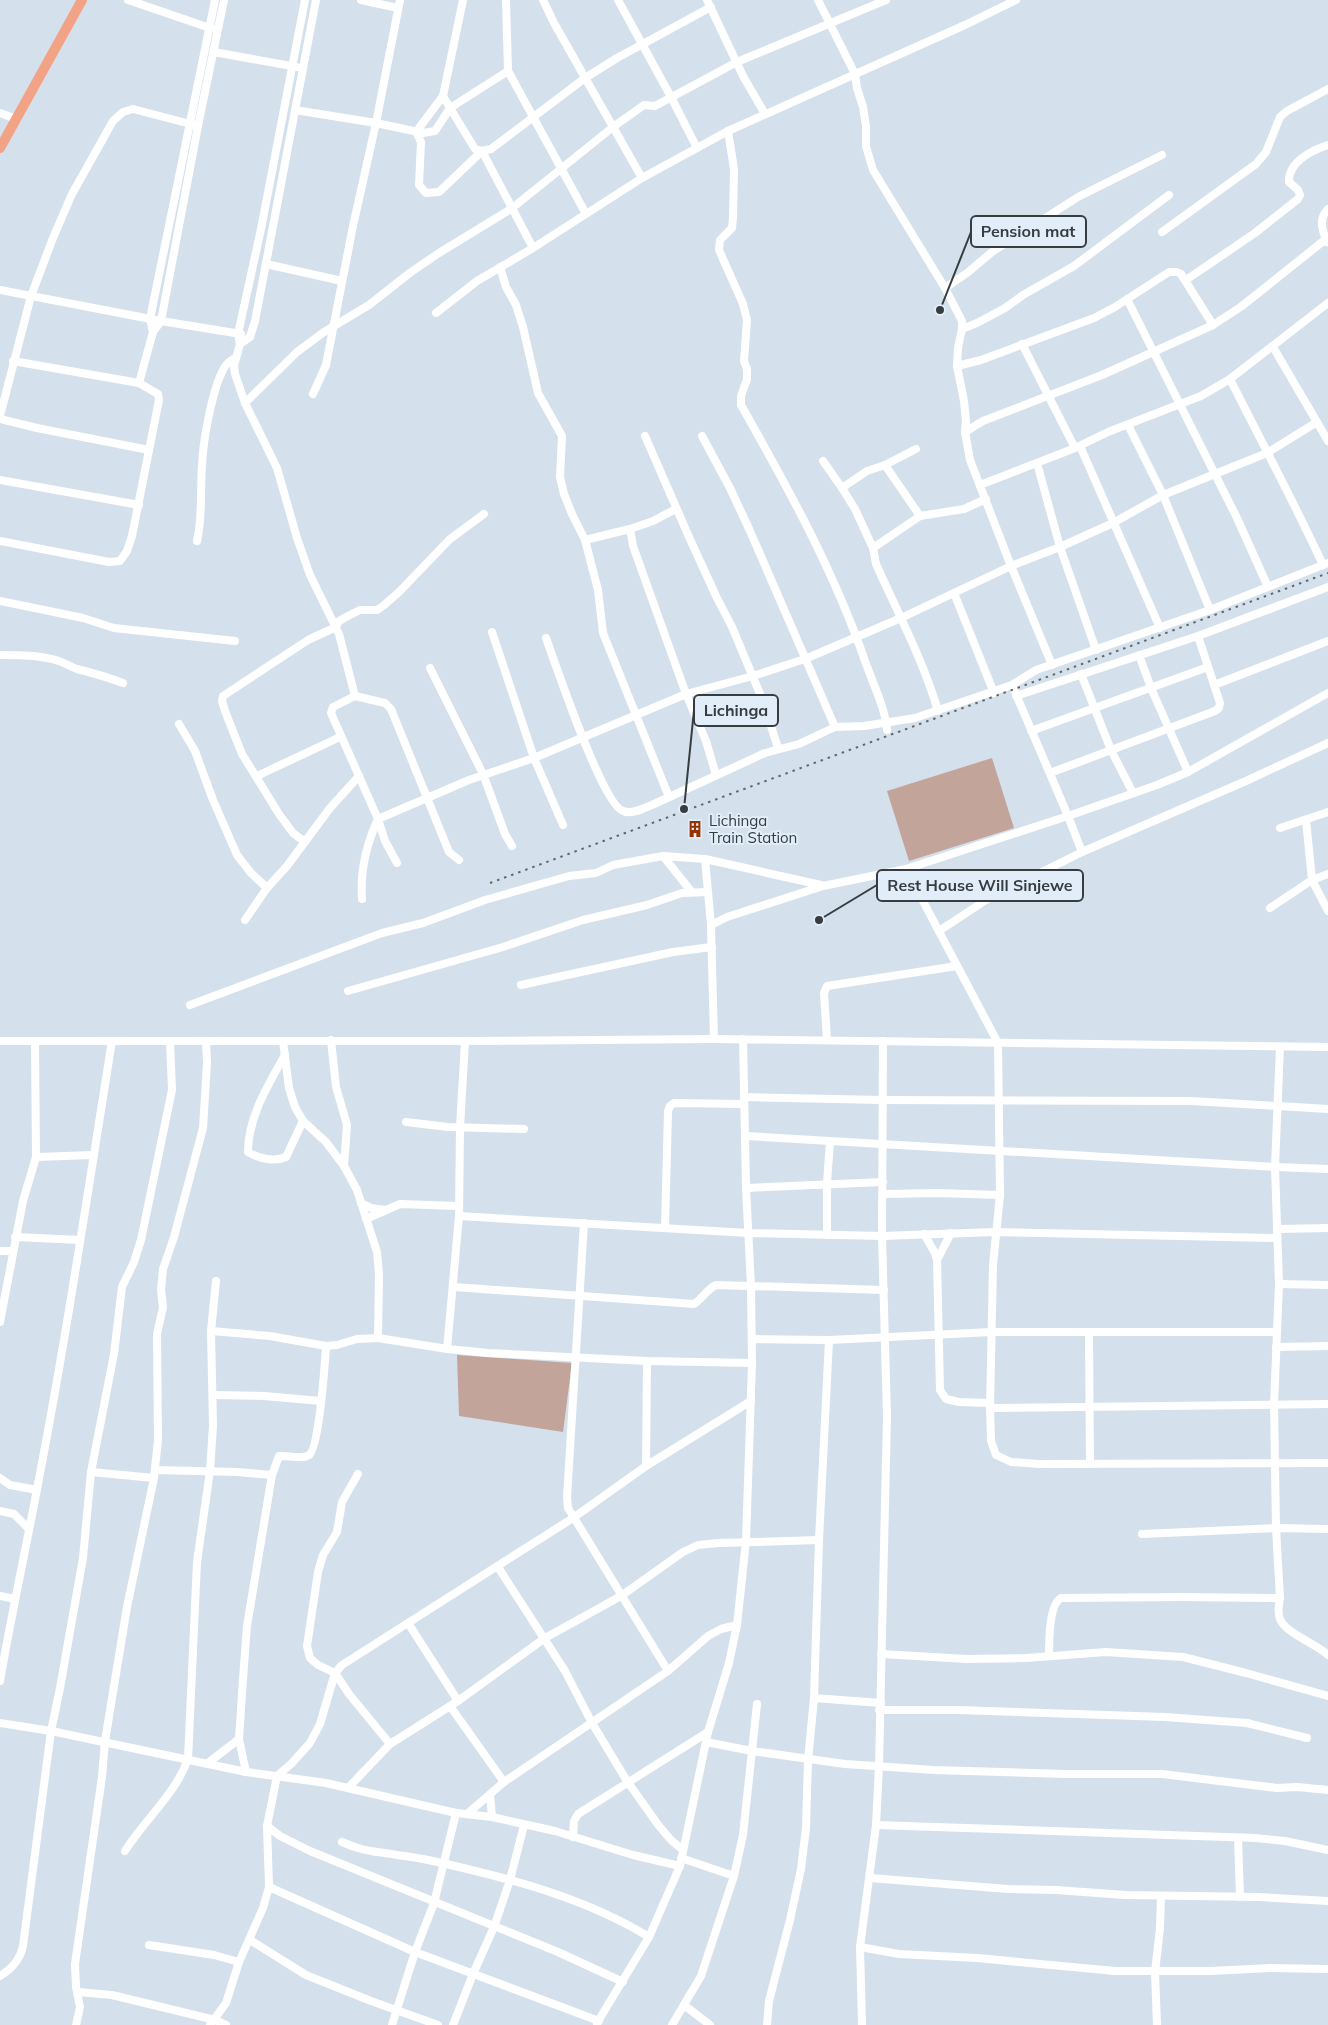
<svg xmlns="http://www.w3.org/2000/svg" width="1328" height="2025" font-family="Mulish,sans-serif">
	<rect width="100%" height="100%" fill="#d4e1ec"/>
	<g fill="#c3a49a">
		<path d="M992 758 1014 828 909 861 887 791Z"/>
		<path d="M457 1355 572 1363 563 1432 459 1416Z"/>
	</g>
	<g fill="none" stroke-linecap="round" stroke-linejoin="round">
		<g stroke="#fff" stroke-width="8">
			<path d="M128 0 213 29"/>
			<path d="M305 0 261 229 238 334 240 344 234 366 235 374 245 403 277 468 297 538 310 575 339 634 355 696 385 703 391 709 449 852 459 860"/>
			<path d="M361 0 398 8"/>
			<path d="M463 0 443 96 450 108 508 71"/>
			<path d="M506 0 508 71 586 214"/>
			<path d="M543 0 554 23 642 178"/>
			<path d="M618 0 671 97 697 148"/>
			<path d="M707 0 743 76 765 114"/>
			<path d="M818 0 855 74 857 88 863 107 866 126V146L873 170 945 288 962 321V329L958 348 957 366 964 401 966 421 965 432 970 460 1011 566 1052 665"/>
			<path d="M214 52 297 67"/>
			<path d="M443 96 416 132 421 142 419 185 426 193 439 192 482 151 533 248"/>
			<path d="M295 110 376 123 423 133 435 131 450 108 475 149 482 151 491 149 585 78 617 58 711 7"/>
			<path d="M0 113 16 119"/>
			<path d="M728 131 734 169 733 218 732 228 720 240 719 250 743 304 747 320 744 361 747 369V379L741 396V405C788 488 834 571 865 661 873 684 885 707 887 730"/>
			<path d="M1162 232 1256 164 1266 152 1280 117 1287 111 1328 89"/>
			<path d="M1327 242C1322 230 1318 219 1328 209"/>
			<path d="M266 264 342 281"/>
			<path d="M500 267 506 287 516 305 523 327 538 393 562 436 560 477 564 494 572 514 585 540 598 590 603 633 669 797"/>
			<path d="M1186 280 1255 233 1298 199 1300 195 1298 190 1289 182C1288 162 1312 150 1328 145"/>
			<path d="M945 288 967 273 992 252 1078 197 1162 155"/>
			<path d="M0 290 161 321 241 334"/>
			<path d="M1127 299 1237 518 1268 587"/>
			<path d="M436 313 477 281 533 248 642 178 728 131 965 25 1016 0"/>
			<path d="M962 329 977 323 1005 308 1023 295 1074 266 1169 195"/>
			<path d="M153 332 150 319 215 0"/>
			<path d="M240 344 250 337 255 321 316 0"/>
			<path d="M1022 344 1075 448"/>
			<path d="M1273 347 1328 441"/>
			<path d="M957 366 981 360 1094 318 1115 307 1169 272H1177L1181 274 1213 325"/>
			<path d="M1230 379C1261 441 1294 502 1323 565"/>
			<path d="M139 383 153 332 161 321 198 126 224 0"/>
			<path d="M313 394 326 365 353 226 376 123 400 0"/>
			<path d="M245 403 297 352 324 332 369 305 411 272 439 253 511 209 613 127 644 105 655 106 737 62 886 0"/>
			<path d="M0 416 31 296 53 238 72 194 113 121 123 112 133 109 198 126"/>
			<path d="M0 419 37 428 149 450"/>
			<path d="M1128 425 1163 495 1210 610"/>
			<path d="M965 432 983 421 1102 375 1213 325 1242 306 1326 239"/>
			<path d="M645 436 689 537 716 596 732 627 763 701 778 748"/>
			<path d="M702 436 730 488 750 531 835 727"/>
			<path d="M1080 446 1160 628"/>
			<path d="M823 461 842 488 855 509 873 548 876 564C898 613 923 660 938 711"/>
			<path d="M1037 463 1060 547 1096 650"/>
			<path d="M885 465 920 516"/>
			<path d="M0 480 139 505"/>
			<path d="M980 485 1075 448 1108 432 1201 396 1230 379 1328 303"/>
			<path d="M842 488 867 471 885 465 916 449"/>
			<path d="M630 529 633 546 686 694 706 741 716 775"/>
			<path d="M585 540 630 529 653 521 676 509"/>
			<path d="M0 541 109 562 120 561 127 551 132 536 159 400 158 394 139 383 13 361"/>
			<path d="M197 541C203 515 200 490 202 465 203 441 213 383 226 365 229 361 232 360 235 358"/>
			<path d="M873 548 920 516 964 509 986 499"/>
			<path d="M954 593 994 693"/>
			<path d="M0 601 83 618 114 628 235 641"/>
			<path d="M492 632 534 758 563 825"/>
			<path d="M546 638C556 665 602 804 623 811 632 815 644 808 652 805L765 753 799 744 835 727 864 726 915 718 1012 685"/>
			<path d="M0 655C20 655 40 655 59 661 65 663 71 667 77 669 93 673 107 677 123 683"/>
			<path d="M1139 655 1151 688 1188 772"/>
			<path d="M430 668 483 774 505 834 512 846"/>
			<path d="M1081 674 1111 750 1133 793"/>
			<path d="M1214 685 1328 641"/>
			<path d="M355 696 333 707 331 713 378 819 385 841 397 863"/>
			<path d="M1016 696 1198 636 1328 587"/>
			<path d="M179 724 195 751 213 800 237 855 251 873 267 888"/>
			<path d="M1031 731 1208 667"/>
			<path d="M1050 773 1215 711 1219 708 1220 703 1198 636"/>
			<path d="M257 776 340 737"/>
			<path d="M1306 820 1312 880 1328 911"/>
			<path d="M1280 828 1328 812"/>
			<path d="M305 842 293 833 279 814 242 754 225 711 222 701 223 696 308 640 336 627 339 621 348 616 360 610H377L383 606 399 592 450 539 484 514"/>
			<path d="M1082 852 1068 816 1157 785 1188 772 1328 693"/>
			<path d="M663 856 705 859 821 885"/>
			<path d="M705 859 711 925"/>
			<path d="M906 869 998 1043 1000 1195 993 1265 990 1408 991 1441 996 1455 1011 1462 1039 1464 1328 1463"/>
			<path d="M362 899C360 871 366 845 378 819L469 780 534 758 686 694 753 676 805 659 901 618 1011 566 1060 547 1113 523 1163 495 1267 453 1317 422"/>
			<path d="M1270 908 1312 880 1328 874"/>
			<path d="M245 920 267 888 287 866 330 808 359 776"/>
			<path d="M939 931 986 900 1082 852 1246 781 1328 743"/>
			<path d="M521 985 673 952 712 947"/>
			<path d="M348 991 503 947 583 920 647 905 682 893 708 892"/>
			<path d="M190 1005 382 933 423 923 485 900 569 876 596 873 613 865 663 856 691 891"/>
			<path d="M714 1039 711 925 727 917 823 886 906 869 1068 816 1012 685 1036 670 1210 610 1328 563"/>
			<path d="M331 1040 336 1087 347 1125 344 1166"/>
			<path d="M827 1040 824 993 827 986 957 966"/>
			<path d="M0 1041H465L714 1039 1328 1047"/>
			<path d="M283 1041 289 1088 295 1107 303 1121 326 1142 344 1166 357 1190 377 1252 379 1274 378 1338"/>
			<path d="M1280 1047 1275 1167 1279 1284 1274 1405 1276 1528 1280 1598C1279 1604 1277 1613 1280 1619 1286 1634 1316 1643 1328 1655"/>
			<path d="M285 1055C268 1085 248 1117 248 1152 259 1159 275 1162 286 1157L303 1121"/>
			<path d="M744 1097 882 1100 1192 1101 1328 1109"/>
			<path d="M406 1122 448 1127 524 1129"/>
			<path d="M746 1136 1275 1167 1328 1169"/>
			<path d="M36 1157 94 1155"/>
			<path d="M746 1188 883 1182"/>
			<path d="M883 1194 938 1193 1000 1195"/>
			<path d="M361 1203 371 1208 385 1210"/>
			<path d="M459 1216 748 1233 882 1236 996 1232 1277 1238"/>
			<path d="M366 1219 400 1204 458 1206"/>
			<path d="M584 1223 567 1497 568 1508 668 1671"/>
			<path d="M665 1228 668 1111 670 1106 674 1103 744 1104"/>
			<path d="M1277 1229 1328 1228"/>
			<path d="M924 1234 935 1253 937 1260 940 1390 946 1399 959 1402 990 1403"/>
			<path d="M827 1235V1183L830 1141"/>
			<path d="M15 1237 80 1240"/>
			<path d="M0 1251H12"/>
			<path d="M937 1260 951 1233"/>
			<path d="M1279 1284 1328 1285"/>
			<path d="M454 1287 694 1304C703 1298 707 1289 716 1285L884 1290"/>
			<path d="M0 1322 23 1201 36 1157 35 1041"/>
			<path d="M211 1331 270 1336 326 1346 337 1345 357 1339 378 1338 447 1349 488 1353 647 1361 752 1363"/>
			<path d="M1089 1333 1090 1464"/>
			<path d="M752 1339 829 1340 992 1332H1276"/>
			<path d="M1276 1347 1328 1346"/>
			<path d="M447 1349 459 1216 460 1127 465 1041"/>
			<path d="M214 1395 264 1396 321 1401"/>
			<path d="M990 1408 1328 1404"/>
			<path d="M646 1466 647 1361"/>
			<path d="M155 1470 237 1472 272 1475"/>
			<path d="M91 1472 154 1478"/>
			<path d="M358 1474 342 1502 337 1532 323 1555 318 1572 307 1646 310 1658 318 1665 335 1673 349 1694 390 1744"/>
			<path d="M0 1478 10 1485 37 1490"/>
			<path d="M0 1511 14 1514 29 1529"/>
			<path d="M1142 1534 1276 1528 1328 1529"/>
			<path d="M498 1567 565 1671 592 1723 627 1781 659 1826 671 1840 683 1850"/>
			<path d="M0 1596 15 1599"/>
			<path d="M408 1623 458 1701"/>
			<path d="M881 1654 967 1659 1026 1658 1106 1652 1183 1657 1246 1673 1328 1696"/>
			<path d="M1049 1656C1049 1643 1049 1604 1061 1598L1182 1597 1280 1598"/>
			<path d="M0 1681C11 1617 25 1553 37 1489 66 1340 88 1190 112 1041"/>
			<path d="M814 1698 881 1703"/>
			<path d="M450 1706 504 1782"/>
			<path d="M879 1710H958L1165 1717 1247 1723 1307 1738"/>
			<path d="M0 1723 51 1731 246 1772 326 1783 456 1813 492 1817 555 1831 633 1855 680 1866"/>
			<path d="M706 1742 752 1751 845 1764 934 1770 1065 1774H1162L1277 1788 1297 1787 1328 1790"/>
			<path d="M208 1763 239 1739"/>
			<path d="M246 1772 239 1739 243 1679 247 1626 272 1475 279 1456C287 1455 302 1460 309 1455 319 1449 325 1362 326 1346"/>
			<path d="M348 1788 390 1744 458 1701 545 1638 621 1596 683 1552 698 1545 718 1543 819 1540"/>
			<path d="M490 1795 492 1817"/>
			<path d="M467 1814 504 1782 668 1671 708 1636 721 1629 737 1625"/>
			<path d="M876 1825 1255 1838 1285 1841 1328 1850"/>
			<path d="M267 1826 280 1836 310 1851 558 1952 623 1982"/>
			<path d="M573 1837 574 1821 578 1814 708 1732"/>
			<path d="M1238 1838 1240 1897"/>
			<path d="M342 1842C364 1852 375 1851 397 1855 413 1857 430 1860 446 1864 516 1880 587 1899 649 1937"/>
			<path d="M125 1851C145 1819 175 1795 188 1759L197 1562 210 1471 213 1426 211 1331 216 1281"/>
			<path d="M681 1858 734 1876"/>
			<path d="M870 1878 1008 1889 1056 1890 1125 1895 1259 1897 1328 1901"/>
			<path d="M250 1940 306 1975 371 2001 438 2025"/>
			<path d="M149 1945 214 1955 239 1962 263 1908 269 1887"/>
			<path d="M860 1947 899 1954 977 1958 1115 1971H1211L1270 1968 1328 1969"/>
			<path d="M0 1976C12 1969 20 1960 23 1946L51 1731 60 1688 83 1558 91 1472 114 1354 122 1287 134 1262 141 1240 172 1090 170 1041"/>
			<path d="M78 1992 112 1995 215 2020 226 2025"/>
			<path d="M684 2005 710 2025"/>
			<path d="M599 2021 415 1952 269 1887 267 1826 277 1776 291 1764 310 1743 320 1724 335 1673 342 1665 573 1518 646 1466 751 1401"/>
			<path d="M597 2023 649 1937 680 1866 708 1732 729 1663 737 1625 746 1541 752 1363 751 1286 746 1188 743 1039"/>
			<path d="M76 2025 80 2007 76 1987 75 1964 102 1777 105 1741 127 1607 154 1478 158 1440 157 1334 163 1307 161 1290 163 1269 174 1237 203 1128 207 1063 206 1041"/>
			<path d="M210 2025 226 2003 239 1962"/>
			<path d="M392 2025 415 1952 434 1903 456 1813"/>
			<path d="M453 2025 473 1974 494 1927 510 1880 524 1825"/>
			<path d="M672 2025 701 1976 734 1876 743 1835 757 1704"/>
			<path d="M767 2025 769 2001 790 1920 801 1869 806 1828 808 1760 814 1698 819 1540 829 1340"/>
			<path d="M862 2025 860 1947 876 1825 879 1766 887 1416 882 1236 883 1041"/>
			<path d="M1157 2025 1155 1972 1160 1928 1161 1896"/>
		</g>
		<path stroke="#f2a386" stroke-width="10" d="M0 148 82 0"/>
		<path stroke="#60676c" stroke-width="2" stroke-dasharray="2.5 5" stroke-linecap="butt" d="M490 883 1328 573"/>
	</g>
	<defs>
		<g id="building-bare" transform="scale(1.35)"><path d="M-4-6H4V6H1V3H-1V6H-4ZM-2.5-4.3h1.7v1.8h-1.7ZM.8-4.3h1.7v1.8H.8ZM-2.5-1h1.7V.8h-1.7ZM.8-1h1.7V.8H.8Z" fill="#973202" stroke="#e1eefa" stroke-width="2.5" paint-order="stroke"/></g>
	</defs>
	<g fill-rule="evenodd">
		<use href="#building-bare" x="695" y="829"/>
	</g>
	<g text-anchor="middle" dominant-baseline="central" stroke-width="4" stroke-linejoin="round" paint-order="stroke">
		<g font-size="15" fill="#373c40" stroke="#e1eefa" text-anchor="start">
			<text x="709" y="820">Lichinga<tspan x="709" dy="17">Train Station</tspan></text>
		</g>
	</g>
	<path fill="none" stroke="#373c40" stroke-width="2" d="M940 310L971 232M684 809L694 710M819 920L877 885"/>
	<g fill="#373c40" stroke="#e1eefa" stroke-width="2">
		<circle cx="940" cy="310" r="5"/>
		<circle cx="684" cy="809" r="5"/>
		<circle cx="819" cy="920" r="5"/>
	</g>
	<g fill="#e1eefa" stroke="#373c40" stroke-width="2">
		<rect x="971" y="216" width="115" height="31" rx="5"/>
		<rect x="694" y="695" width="84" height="31" rx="5"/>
		<rect x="877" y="870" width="206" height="31" rx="5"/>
	</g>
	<g font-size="16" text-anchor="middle" font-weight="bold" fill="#373c40">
		<text x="1028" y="237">Pension mat</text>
		<text x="736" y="716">Lichinga</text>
		<text x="980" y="891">Rest House Will Sinjewe</text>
	</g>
</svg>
